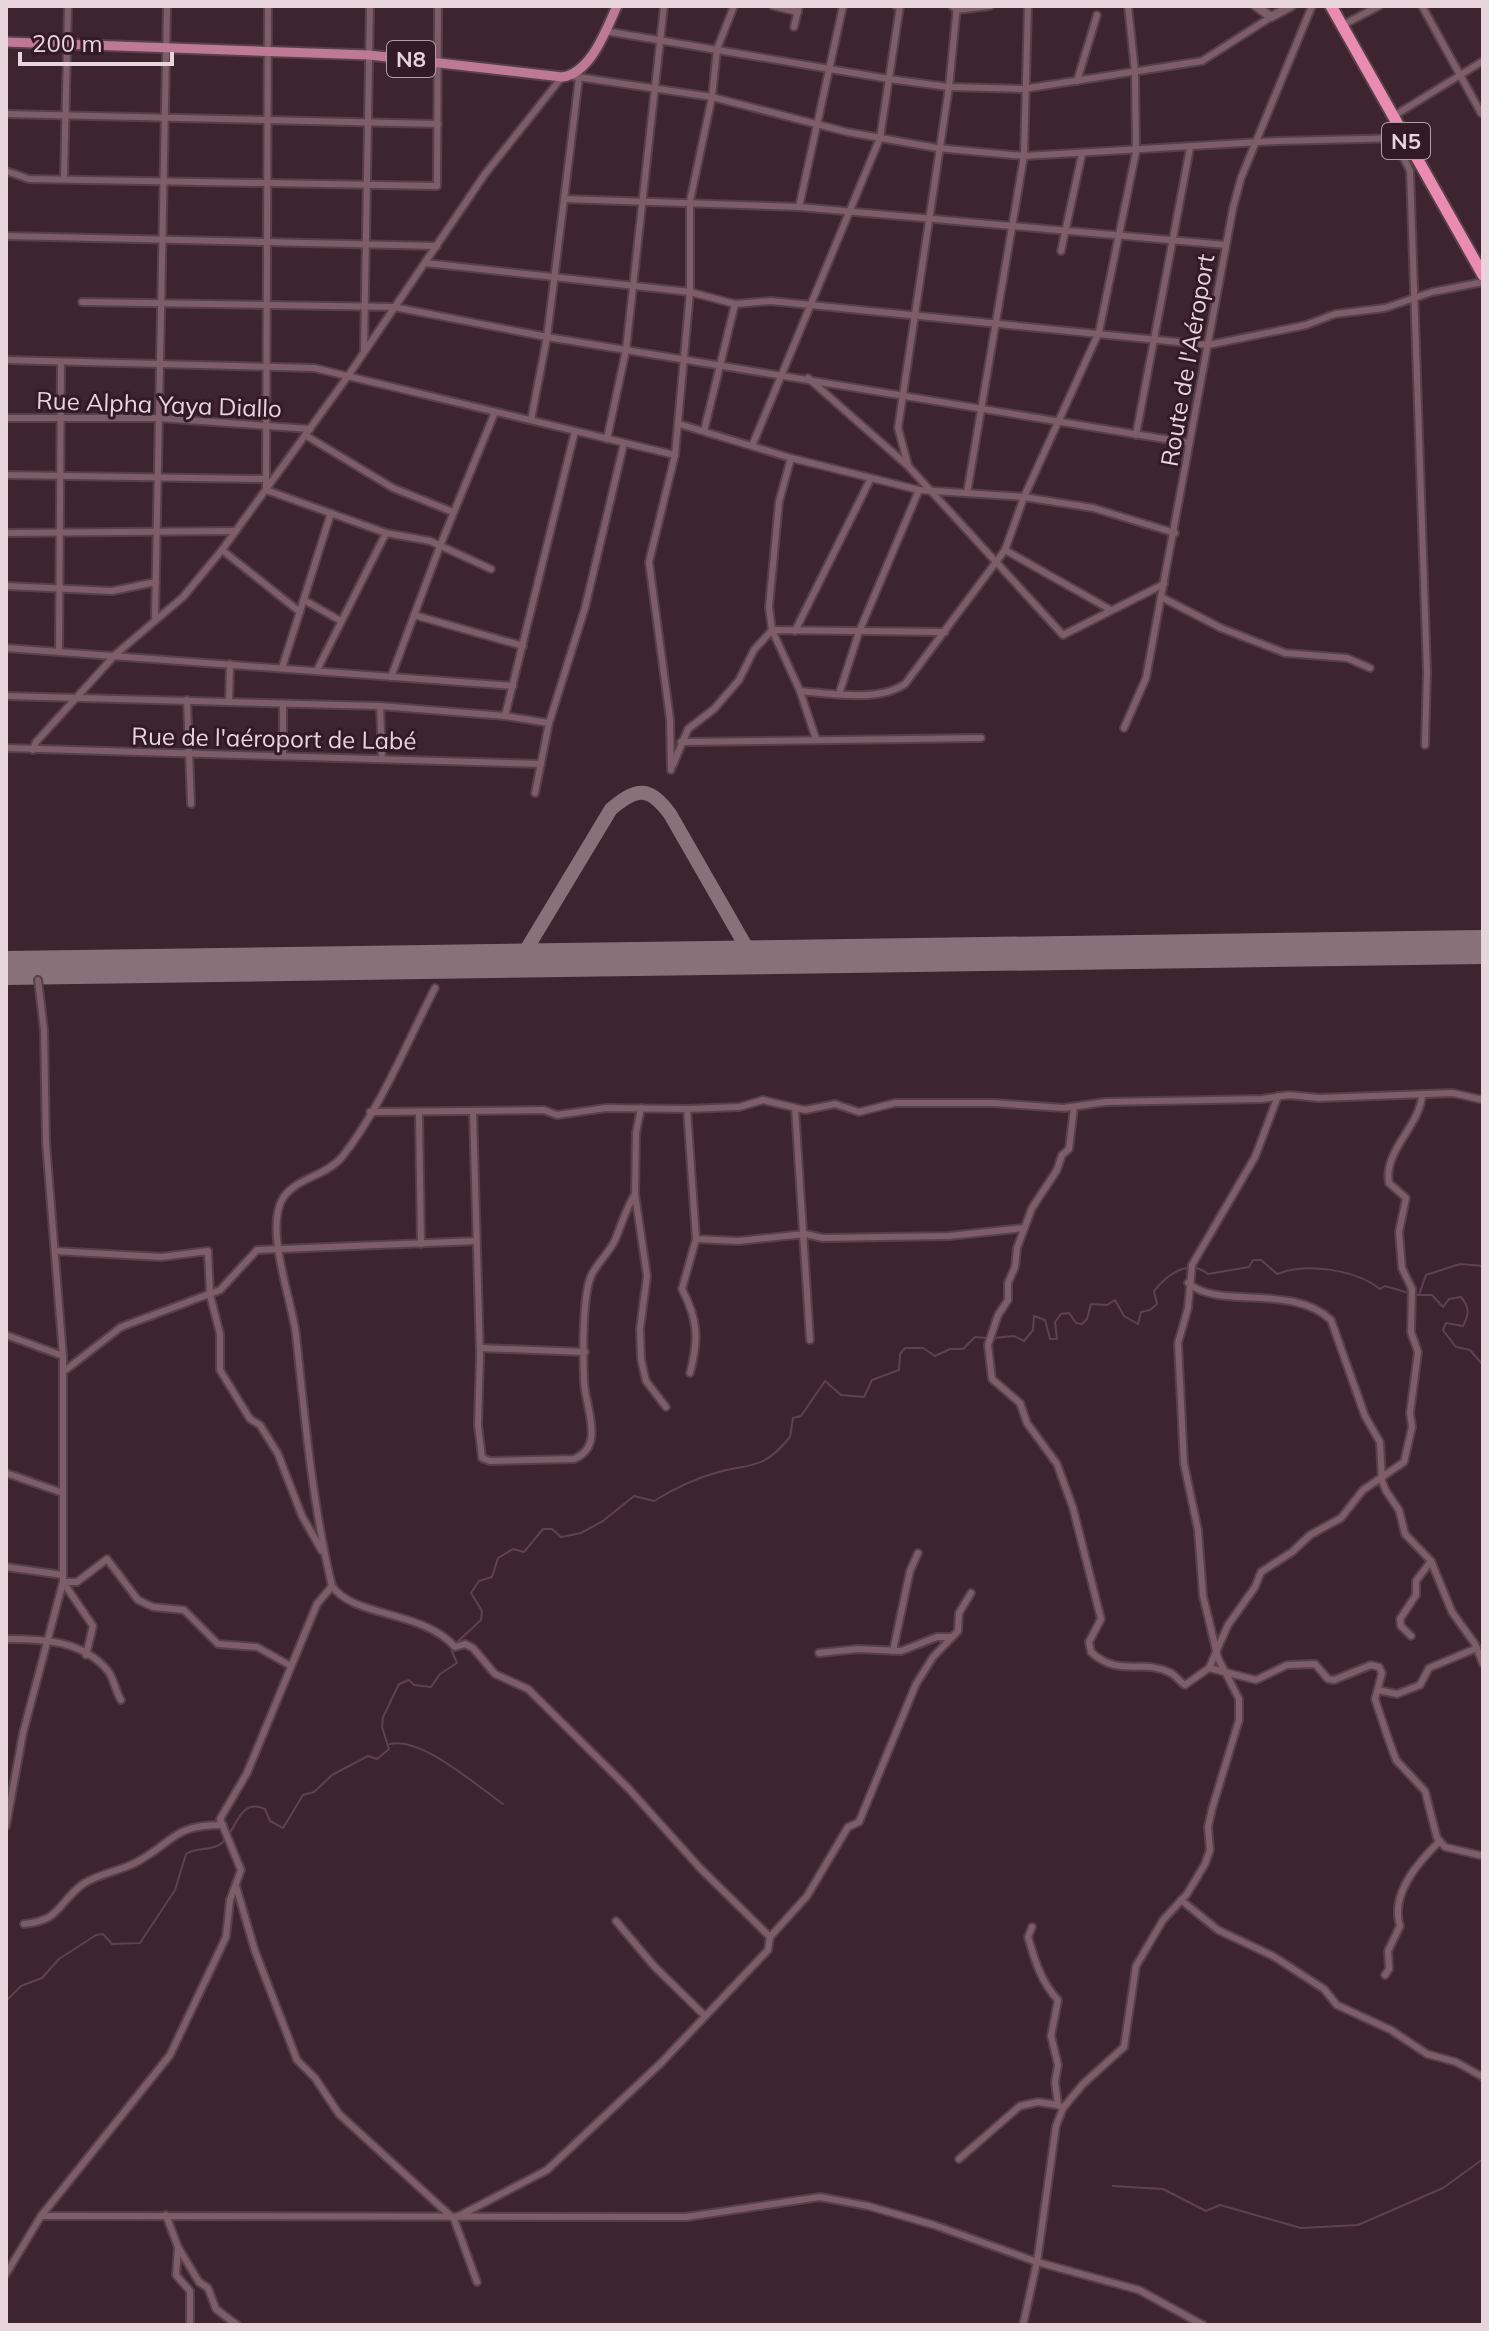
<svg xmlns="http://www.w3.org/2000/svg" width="1489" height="2331" font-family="Mulish,sans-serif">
	<rect width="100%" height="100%" fill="#3e242e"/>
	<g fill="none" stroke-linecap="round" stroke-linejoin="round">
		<g stroke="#61414f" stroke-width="2">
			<path d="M1415 1295H1432L1443 1307 1449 1299 1461 1297C1470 1308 1469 1314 1463 1326L1446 1323 1443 1330 1456 1347 1470 1350 1483 1365"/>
			<path d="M1419 1295 1426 1275 1460 1264 1483 1266"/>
			<path d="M993 1338 1014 1336 1024 1341 1033 1330 1034 1316 1045 1320 1050 1339H1057L1055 1322 1061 1314 1069 1313 1076 1323 1082 1324 1087 1319 1091 1304 1107 1305 1115 1300 1124 1316 1138 1324 1141 1312 1150 1310 1157 1304 1154 1291C1167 1275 1188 1258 1208 1274L1249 1267 1253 1260H1261L1277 1274C1307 1262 1356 1270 1380 1289L1385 1286 1409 1293"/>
			<path d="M1483 1386V1399"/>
			<path d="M455 1644 481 1620 482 1611 471 1593 479 1581 492 1577 498 1558 513 1549 524 1552 543 1529H552L561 1537 581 1533 603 1521 634 1496 654 1501C672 1490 691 1480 712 1474 748 1462 761 1473 790 1437L793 1418 801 1416 825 1381 841 1395 864 1397 872 1380 899 1370 900 1354 905 1348H923L935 1356 950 1349H963L975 1337 986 1338"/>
			<path d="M390 1744C421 1736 477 1786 503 1804"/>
			<path d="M6 2001 21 1986 42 1978 59 1959 96 1935 103 1934 112 1944 140 1943 175 1890 186 1854C197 1847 206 1851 217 1846 237 1837 236 1796 265 1809L270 1821 283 1828 303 1795 314 1792 332 1775 368 1756 377 1759 389 1749 382 1727 383 1717 399 1684 409 1680 414 1685 431 1687 440 1674 457 1663 451 1649"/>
			<path d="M1113 2186 1163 2189 1206 2211 1220 2205 1301 2228 1358 2225 1443 2188 1483 2159"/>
		</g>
		<path stroke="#887179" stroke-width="14" d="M520 960 611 809C637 787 649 786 670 814L752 957"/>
		<path stroke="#887179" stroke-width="34" d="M6 968 1483 947"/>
		<g stroke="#574049" stroke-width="10">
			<g id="street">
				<path d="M268 6 266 490 386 533 430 541 491 569"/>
				<path d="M773 6 798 12"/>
				<path d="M952 6 957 10 990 6"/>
				<path d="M1422 6 1481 113"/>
				<path d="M1341 26 1379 6"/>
				<path d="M794 27 799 6"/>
				<path d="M605 31 889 79 949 87 1023 89 1202 61 1271 17"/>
				<path d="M571 76 712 97 847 132 937 148 1024 156 1278 141 1404 138"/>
				<path d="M1077 81 1097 15"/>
				<path d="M6 114 438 124"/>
				<path d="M1392 117 1483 61"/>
				<path d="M1394 138 1410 171 1427 672 1425 745"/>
				<path d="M6 171 29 179 437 186 438 6"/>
				<path d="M64 179 68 6"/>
				<path d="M564 199 799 207 1226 245"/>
				<path d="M799 207 843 6"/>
				<path d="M6 236 437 246"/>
				<path d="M1061 251 1082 154"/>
				<path d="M425 263 690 292 735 304 771 301 1208 345 1306 325 1335 314 1385 308 1432 292 1483 282"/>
				<path d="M82 302 394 307 547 337 1189 443"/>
				<path d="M364 350 370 6"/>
				<path d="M6 360 314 368 675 455"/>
				<path d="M808 378 908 466 1063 635 1164 584"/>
				<path d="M6 418H159L310 429"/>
				<path d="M531 420 547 337 579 78"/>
				<path d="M679 424 791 458 919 490 1024 497 1093 508 1175 533"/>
				<path d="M704 431 735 304"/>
				<path d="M305 435 393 488 453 512"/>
				<path d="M1136 435 1190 148"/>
				<path d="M607 439 626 350 664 6"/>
				<path d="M752 446 880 138 900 6H896"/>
				<path d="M791 458 779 502 769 607 772 630 800 691 816 739"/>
				<path d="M908 465 898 428 949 87 957 6"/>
				<path d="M6 475 263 479"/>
				<path d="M967 493 1024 156 1028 6"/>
				<path d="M6 533 235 531"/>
				<path d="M222 550 300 612"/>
				<path d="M1005 550 1111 610"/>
				<path d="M6 586 112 591 156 582"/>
				<path d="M1161 597 1221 628 1285 653 1347 658 1370 668"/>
				<path d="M304 600 341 621"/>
				<path d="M414 615 523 646"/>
				<path d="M155 617 167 6"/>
				<path d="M795 631 871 478"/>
				<path d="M6 648 513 686"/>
				<path d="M59 651 61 362"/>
				<path d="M282 668 331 513"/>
				<path d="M317 670 386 533"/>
				<path d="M391 677 440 546 495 412"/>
				<path d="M800 691C832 694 878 702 905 684L1005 550 1024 497 1099 332 1136 152 1135 72 1128 6"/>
				<path d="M839 694 859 632 919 490"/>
				<path d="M6 696 380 706 505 716 549 723"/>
				<path d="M187 700 191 804"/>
				<path d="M229 702 230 664"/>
				<path d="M283 705V756"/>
				<path d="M380 706 382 759"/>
				<path d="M505 716 575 431"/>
				<path d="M1124 728 1146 678 1233 208 1241 178 1312 6"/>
				<path d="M681 742 981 738"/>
				<path d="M6 748 541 764"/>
				<path d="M33 750 36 742 116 654 183 597 222 550 348 376 485 174 562 77"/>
				<path d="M673 765 688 729 714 709 739 680 754 650 772 630 945 632"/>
				<path d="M671 770 670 719 649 562 675 455 690 292V201L712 97 717 49 734 6"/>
				<path d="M535 793 549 723 585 608 624 443"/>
				<path d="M1074 1107 1069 1149 1062 1155 1057 1170 1032 1208 1017 1248 1015 1267 1008 1283V1300L998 1315 988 1345 992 1379 1020 1403 1027 1423 1057 1464 1073 1508 1101 1619 1089 1642 1091 1652C1119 1678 1142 1658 1171 1673 1176 1676 1180 1682 1185 1685L1209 1668 1256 1680 1287 1665 1315 1664 1328 1679 1334 1680 1371 1665 1379 1667 1382 1673 1375 1699 1388 1738 1396 1760 1425 1791 1437 1838 1445 1847 1483 1856"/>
				<path d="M641 1108 636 1133 635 1194 647 1276 640 1329 641 1359 646 1381 666 1407"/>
				<path d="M795 1108 810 1340"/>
				<path d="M687 1109 696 1239 682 1289C698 1320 699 1339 690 1373"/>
				<path d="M473 1111 480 1355 478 1425 482 1458 490 1461 574 1459C606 1446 585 1407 584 1381 583 1356 582 1298 591 1276 597 1263 609 1253 615 1240 622 1224 626 1208 635 1194"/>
				<path d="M370 1112 544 1110 557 1115 606 1108 687 1109 739 1107 763 1100 805 1110 835 1104 859 1112 895 1103H993L1064 1108 1105 1102 1262 1099 1289 1095 1319 1098 1453 1093 1483 1100"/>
				<path d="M419 1113 421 1244"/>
				<path d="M696 1239 738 1241 805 1234 823 1238 949 1236 1024 1228"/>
				<path d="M55 1251 161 1257 208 1251 210 1295 220 1334V1370L250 1419 260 1425 278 1454 302 1516 322 1551"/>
				<path d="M1188 1283C1219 1310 1292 1283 1331 1320L1365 1416 1380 1442 1382 1481 1386 1491 1399 1510 1405 1534 1431 1561 1452 1612 1475 1644 1483 1664"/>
				<path d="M6 1335 63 1356"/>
				<path d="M480 1348 585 1352"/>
				<path d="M63 1372 121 1327 220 1290 257 1250 476 1241"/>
				<path d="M6 1473 63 1493"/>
				<path d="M6 1567 63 1575"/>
				<path d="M63 1582H77L107 1559 138 1600 153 1607 184 1610 218 1644 257 1647 291 1666"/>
				<path d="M63 1582 93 1626 86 1655"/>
				<path d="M332 1586C354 1618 423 1610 455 1647L465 1644 473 1648 495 1674 528 1689 629 1789 700 1868 770 1937 768 1950 661 2063 547 2170 457 2217"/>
				<path d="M1411 1636 1401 1626 1400 1619 1416 1595V1581L1431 1561"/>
				<path d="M6 1639C42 1639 83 1640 108 1671 114 1678 115 1691 121 1700"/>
				<path d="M893 1651 910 1571 918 1553"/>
				<path d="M819 1653 858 1649 901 1651 937 1637H952"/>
				<path d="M1209 1668 1228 1625 1255 1587 1261 1572 1292 1552 1310 1535 1341 1518 1363 1490 1404 1462 1412 1427 1410 1413 1418 1352 1411 1332 1412 1289 1402 1268 1399 1232 1406 1198 1389 1183C1383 1151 1419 1127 1422 1096"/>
				<path d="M1378 1690 1397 1694 1420 1685 1429 1668 1477 1648"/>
				<path d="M6 1826 23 1733 63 1582V1356L46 1143 44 1030 38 980"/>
				<path d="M236 1886 255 1951 297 2060 315 2078 339 2114 454 2219 477 2282"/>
				<path d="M1181 1900 1218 1930 1273 1956 1324 1989 1337 2005 1391 2030 1427 2054 1456 2062 1483 2077"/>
				<path d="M616 1921 654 1966 705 2016"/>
				<path d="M24 1924C62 1920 57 1903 83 1884 98 1874 119 1871 135 1863 175 1842 171 1825 223 1825"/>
				<path d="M1032 1927 1028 1937C1035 1961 1041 1982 1058 2000L1051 2036 1058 2065 1055 2082 1058 2105 1063 2108"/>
				<path d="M770 1937 807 1896 848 1827 859 1822 916 1684 933 1657 958 1631 959 1613 971 1593"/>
				<path d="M1385 1975 1389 1969 1388 1951 1400 1926C1390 1894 1418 1862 1440 1841"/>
				<path d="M959 2159 1020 2106 1038 2102 1058 2105"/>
				<path d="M166 2215 178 2247 176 2275 190 2291V2325"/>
				<path d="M41 2216 686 2217 820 2197 868 2206 934 2225 1037 2262 1139 2290 1203 2325"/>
				<path d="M178 2247 199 2282 208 2288 216 2309 237 2325"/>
				<path d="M6 2274 41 2216 170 2055 226 1937 230 1900 241 1870 220 1819 247 1773 317 1604 332 1586C312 1503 305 1419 296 1335 292 1300 264 1229 283 1198 296 1178 326 1176 342 1157 381 1108 406 1044 435 988"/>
				<path d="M1023 2325 1037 2262 1056 2126 1063 2108 1083 2084 1124 2047 1136 1966 1163 1920 1187 1894 1205 1864 1210 1850 1208 1827 1212 1809 1239 1720V1699L1218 1658 1203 1596 1198 1530 1184 1464 1178 1343 1188 1308 1192 1265 1255 1157 1278 1096"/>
			</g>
		</g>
		<g stroke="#574049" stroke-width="12">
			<path id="secondary" d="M1256 6 1271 17 1291 6"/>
		</g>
		<g stroke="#574049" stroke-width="13">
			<path id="primary" d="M6 42 369 55 562 77C591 73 606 30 617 6"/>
		</g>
		<g stroke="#574049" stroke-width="15">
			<path id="highway" d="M1331 6 1483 275"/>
		</g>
		<use href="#street" stroke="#7c5d68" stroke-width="6"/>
		<use href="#secondary" stroke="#7c5d68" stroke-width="8"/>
		<use href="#primary" stroke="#be7994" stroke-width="9"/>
		<use href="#highway" stroke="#ea8bb1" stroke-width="11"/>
	</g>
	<g text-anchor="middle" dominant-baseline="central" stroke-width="6" stroke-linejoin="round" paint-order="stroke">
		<g fill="#331a24" stroke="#b19da4" stroke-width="2">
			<rect x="387" y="41" width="48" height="36" rx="6"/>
			<rect x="1382" y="123" width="48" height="36" rx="6"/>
		</g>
		<g font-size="22" font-weight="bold" fill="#e7d5db">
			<text x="411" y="59">N8</text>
			<text x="1406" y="141">N5</text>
		</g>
		<g font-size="24" fill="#e7d5db" stroke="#331a24">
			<text transform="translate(1187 360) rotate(-80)">Route de l'Aéroport</text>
			<text transform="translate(159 404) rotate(2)">Rue Alpha Yaya Diallo</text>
			<text transform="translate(274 738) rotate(1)">Rue de l'aéroport de Labé</text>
		</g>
	</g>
	<rect width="1489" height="2331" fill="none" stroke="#e7d5db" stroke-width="16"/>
	<path d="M20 52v12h152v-12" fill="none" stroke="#e7d5db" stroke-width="4"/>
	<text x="32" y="52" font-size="24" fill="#e7d5db" stroke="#331a24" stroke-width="6" paint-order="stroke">200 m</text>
</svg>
